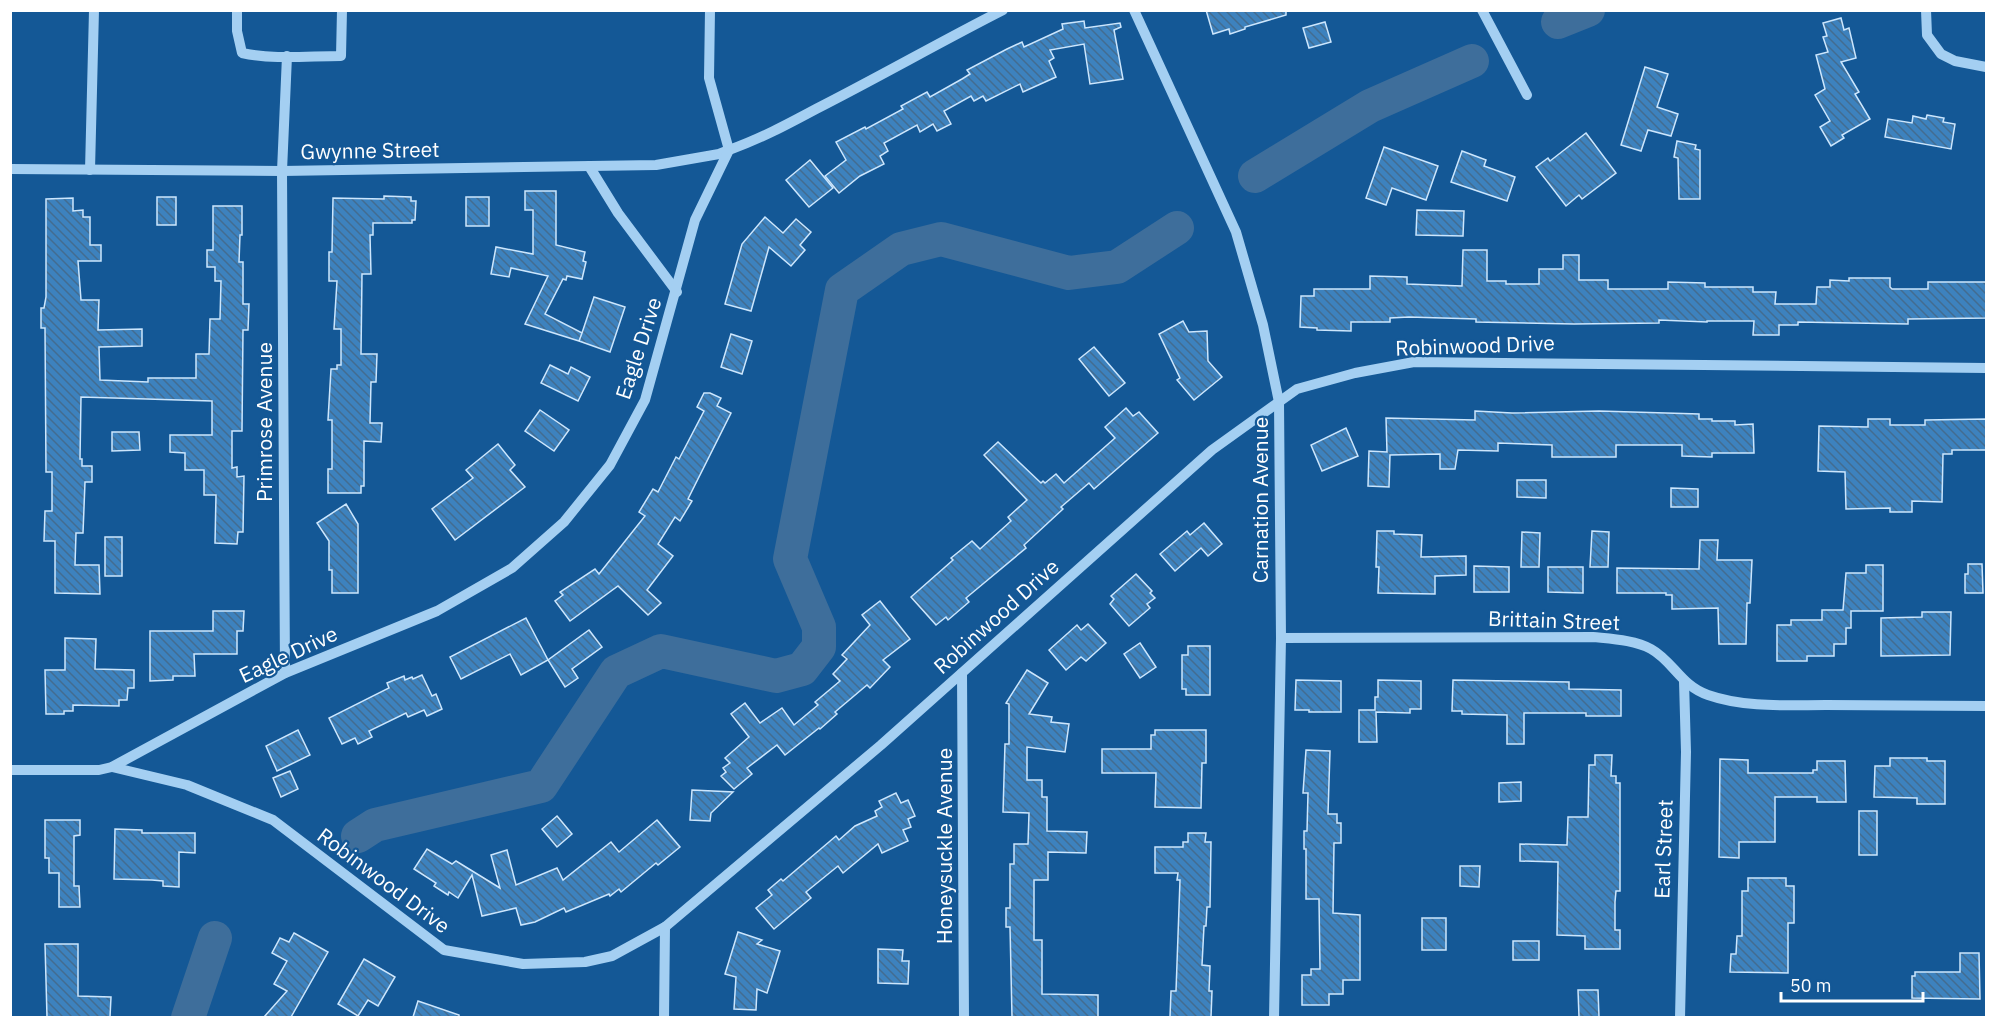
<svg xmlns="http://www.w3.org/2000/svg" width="1997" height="1028" font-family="'IBM Plex Sans',sans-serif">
	<defs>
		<pattern id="building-back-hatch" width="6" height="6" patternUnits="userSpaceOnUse" patternTransform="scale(1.5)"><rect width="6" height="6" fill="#3d82be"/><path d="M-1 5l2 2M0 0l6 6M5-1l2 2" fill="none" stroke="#436c90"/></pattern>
	</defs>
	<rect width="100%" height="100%" fill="#145896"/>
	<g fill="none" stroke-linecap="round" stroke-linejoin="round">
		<g stroke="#3e6e9b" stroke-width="34">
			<path d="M1558 22 1588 10"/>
			<path d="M1255 176 1370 106 1472 61"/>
			<path d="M358 836 375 825 541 786 616 672 661 651 776 676 802 669 819 647V627L790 559 842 290 901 249 941 239 1069 273 1117 267 1177 228"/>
			<path d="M188 1018 215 938"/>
		</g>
	</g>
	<g fill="url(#building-back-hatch)" stroke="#cce6fd" stroke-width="1.5">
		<path d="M1206 10H1286V15L1245 27V29L1230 34 1229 29 1213 34Z"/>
		<path d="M1841 18 1844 30 1849 28 1856 58 1841 62 1859 92 1855 94 1870 119 1842 135 1844 138 1831 146 1820 127 1830 121 1815 95 1825 89 1816 55 1828 52 1823 37 1827 36 1823 23Z"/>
		<path d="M1084 21 1085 28 1120 23 1121 27 1114 30 1123 79 1090 84 1084 44 1050 50 1054 58 1049 61 1056 77 1023 92 1020 84 986 101 983 96 974 101 971 96 944 111 951 124 937 131 933 124 920 132 917 125 884 143 888 151 880 156 884 164 860 176 839 193 825 176 846 160 836 142 865 127 866 129 903 109 901 106 927 92 930 97 962 79 970 74 967 70 1007 49 1022 42 1024 47 1063 29 1062 24Z"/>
		<path d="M1325 22 1331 42 1309 48 1303 28Z"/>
		<path d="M1645 67 1668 74 1657 107 1678 114 1671 136 1648 130 1641 151 1621 145Z"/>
		<path d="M1927 115 1944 118 1943 122 1955 124 1951 149 1885 137 1888 119 1912 123 1913 116 1926 119Z"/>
		<path d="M1586 133 1616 173 1582 199 1579 195 1566 206 1536 167 1548 158 1550 161Z"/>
		<path d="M1677 141 1696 145 1695 149 1700 150V199H1679L1678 158 1674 157Z"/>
		<path d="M1384 147 1438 166 1426 200 1392 188 1386 205 1366 198Z"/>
		<path d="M1462 151 1486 160 1484 166 1515 177 1507 201 1451 182Z"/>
		<path d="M810 160 833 188 809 207 786 180Z"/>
		<path d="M525 191H556V245L585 252 583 261 586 262 582 279 567 276 566 280 563 279 545 314 582 333 594 297 625 307 610 352 579 341 582 333 579 341 525 324 548 276 511 268 509 277 491 274 496 247 533 254V210H525Z"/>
		<path d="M384 196 411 197V201H416L415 220H412V223H373V235H370L371 274H362L361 354H377L376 382H371L370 423H382L381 442 364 441V486H361V493H328V469H332V420H328L331 369H337V365H341V329H334L337 281H329V252H332L333 198 384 199Z"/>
		<rect x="157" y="197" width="19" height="28"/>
		<rect x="466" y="197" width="23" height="29"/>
		<path d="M73 198V211L83 210V217H90V245H101V261H78L81 300H99L98 330 142 329V346L99 347 100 380 148 382V378H196V354H209L210 319H220L221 281H215V267H207V250H213V206H242V235H240L239 262H243V304H249L248 330H243L242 431H232V468L237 467V477L244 476 243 532H238L237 544 215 543 216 495H204V470H185V453L170 452V435H212V401L81 397 80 459H82V466H92V482H85L83 533H76L75 565H99L100 594 55 593V541H44L45 511H52V472H46L45 328H41V308H44L46 297V199Z"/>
		<path d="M1417 210 1464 211 1463 236 1416 235Z"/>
		<path d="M765 217 783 233 796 219 811 232 800 245 805 250 791 266 769 247 751 311 725 304 742 244Z"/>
		<path d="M1463 250H1487V281H1506V284H1539V269H1563V255H1579V280H1608V289H1668V282L1705 283V287H1753V292H1776L1775 304H1816L1817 287H1830V280L1849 281V278H1890V287L1892 289H1928V282H1986V318L1908 319V324L1798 322V325H1779V335H1753L1754 321H1707V322L1659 320V323L1574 324 1476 322V319L1409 317 1390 318V322H1351V331L1317 330V328L1300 327 1301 296H1314V289H1370V276L1407 277V284L1462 286Z"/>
		<path d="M1183 321 1189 332 1207 331 1208 361 1222 377 1194 400 1177 380 1180 378 1159 334Z"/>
		<path d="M731 334 752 341 742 374 721 367Z"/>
		<path d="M1094 347 1125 383 1109 396 1079 359Z"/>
		<path d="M550 365 568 374 571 367 590 377 578 401 541 383Z"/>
		<path d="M704 393H710L721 398 717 406 731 413 688 499 692 501 680 521 675 517 658 544 673 556 647 590 661 603 648 615 618 586 570 621 555 601 563 595 560 592 595 569 599 574 645 516 639 512 653 489 658 492 676 457 679 459 704 411 697 407Z"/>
		<path d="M1126 408 1133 416 1139 412 1158 433 1094 489 1089 483 1061 507 1063 509 1024 545 1026 548 966 598 969 602 948 620 946 617 936 625 911 597 953 560 951 558 972 541 980 549 1011 521 1008 517 1027 500 984 455 998 442 1041 483 1043 481 1045 483 1056 474 1064 483 1115 438 1105 427Z"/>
		<path d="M540 410 569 430 554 451 525 431Z"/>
		<path d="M1475 411 1512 413 1599 411 1699 414V419H1712V421H1735V425L1753 424 1754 453H1712V457L1682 456V445H1616V457H1552V445L1498 443V451L1458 450 1455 469H1440V454L1390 455 1389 487 1368 486 1369 451 1387 452 1386 418 1475 420Z"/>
		<path d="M1868 419H1890V425H1925V420L1986 419V450H1952V454H1943L1942 502 1912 501V512H1890V508L1846 509 1845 472 1818 471 1819 426 1868 427Z"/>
		<path d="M1346 428 1358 456 1322 471 1311 445Z"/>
		<path d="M112 432H139L140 450 112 451Z"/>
		<path d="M498 444 515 465 510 470 525 487 455 540 432 509 473 478 466 470Z"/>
		<path d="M1517 480H1546V498L1517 497Z"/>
		<path d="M1671 488 1698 489V507H1671Z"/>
		<path d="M346 504 358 524V593H332V570H329V541L317 523Z"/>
		<path d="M1204 523 1222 544 1208 556 1201 548 1175 571 1160 554 1187 531 1190 535Z"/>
		<path d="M1377 531H1394V534L1422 535 1421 557 1466 556V575L1435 576V594L1378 593 1379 567H1376Z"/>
		<path d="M1592 531 1609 532 1608 567H1590Z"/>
		<path d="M1522 532 1540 533 1539 567H1521Z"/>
		<rect x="105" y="537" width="17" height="39"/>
		<path d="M1700 540H1718L1717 560H1752L1750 603H1747L1746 644H1719L1718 608 1672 609V595H1666V593H1617V568L1699 569Z"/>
		<path d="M1968 564H1982L1983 593H1965V574H1968Z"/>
		<path d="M1866 565H1883V611H1851V628H1846V644H1834V656H1807V661H1777V625H1791V620H1822V610H1843L1846 573H1866Z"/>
		<path d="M1474 566 1509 567V592H1474Z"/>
		<path d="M1548 567H1583V593L1548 592Z"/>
		<path d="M1136 574 1152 591 1150 593 1155 598 1147 604 1150 608 1129 626 1110 604 1114 599 1111 596Z"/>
		<path d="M880 601 910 639 883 660 890 667 870 688 867 685 835 712 837 714 820 729 819 728 785 755 777 745 747 768 752 774 734 789 721 776 726 772 723 768 730 763 725 758 749 737 731 714 745 703 760 723 782 708 794 725 818 705 815 702 840 681 833 674 847 659 842 655 870 625 862 615Z"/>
		<path d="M213 611H244L243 631H237V654H194L195 676H173V680L150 681V631H213Z"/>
		<path d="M1922 612H1951L1950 655 1881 656V618L1922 617Z"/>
		<path d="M526 618 548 660 521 675 510 654 461 679 450 657Z"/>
		<path d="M1088 624 1106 643 1086 661 1081 657 1066 670 1049 650 1077 625 1081 630Z"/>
		<path d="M589 630 602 647 572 669 578 678 565 687 548 660Z"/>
		<path d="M65 638 96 639 95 669 134 670V688H128L127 700H119V706L73 705V711H64V714H46L45 670H65Z"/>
		<path d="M1140 643 1156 667 1140 678 1124 654Z"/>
		<path d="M1188 646H1210V695H1186V689H1182V655H1188Z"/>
		<path d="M1027 670 1048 683 1029 714 1052 717 1051 722 1069 724 1065 752 1027 747V780H1042V797H1047V831L1087 832 1086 853 1048 852V880H1034V940H1042V994L1098 995V1017H1012L1010 927H1006V908H1010V864H1014V844H1028L1029 813 1003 812 1005 744H1009V704L1006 703Z"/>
		<path d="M422 675 432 696 436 694 442 709 427 716 424 710 408 717 406 713 369 731 372 737 358 744 355 738 342 744 329 718 389 688 387 683 404 676 405 680 412 677 413 679Z"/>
		<path d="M1296 680 1341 681V712H1309V710H1295Z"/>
		<path d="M1378 680 1421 681V709H1410V713L1376 712 1377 742H1359V710H1375V697H1378Z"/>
		<path d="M1453 680 1569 682V689L1621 690V716H1586V713H1524V744H1507V715L1462 714V711H1452Z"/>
		<path d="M298 730 310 755 277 771 266 746Z"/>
		<path d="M1155 730H1206V763H1202L1201 808 1155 807 1156 773H1102V749H1151V735H1155Z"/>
		<path d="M1306 750 1330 751 1328 814H1337V823H1341V843H1334L1333 913 1360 915V980H1343V994H1329V1005H1302V975H1311V969H1320L1319 899H1306V849H1304V831H1307L1308 793H1303Z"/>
		<path d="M1595 755H1612L1611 776H1616V783H1620V891H1616L1615 902V930H1620V949H1585V936L1557 935 1558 862 1520 861V844L1567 845 1568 817H1588L1589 765H1595Z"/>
		<path d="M1890 758H1927V761H1945V804H1917V798L1874 797 1875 766H1890Z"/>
		<path d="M1720 759 1748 760V773H1813V770H1817V761H1845L1846 802H1817V797H1775V842H1739V858L1719 857Z"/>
		<path d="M290 771 298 789 281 797 273 778Z"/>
		<path d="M1521 782V801L1499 802V783Z"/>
		<path d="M692 790 733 792 711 813 710 821 690 820Z"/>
		<path d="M896 793 901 803 908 800 915 816 908 819 911 827 903 830 908 841 882 853 878 844 843 873 838 866 806 892 811 898 774 929 756 908 772 895 768 890 781 879 783 881 836 836 839 840 855 826 877 816 875 811 882 807 879 801Z"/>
		<rect x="1859" y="811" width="18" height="44"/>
		<path d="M557 816 572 834 557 847 542 829Z"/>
		<path d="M45 820H80V835L74 836V886H79L80 907H59V873H49V858H45Z"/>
		<path d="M657 820 680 847 658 865 656 863 621 892 619 889 610 896 609 894 566 912 564 908 535 922 521 925 516 908 482 916 472 875 458 898 449 892 448 895 434 886 436 883 414 869 427 849 452 864 456 861 500 888 491 855 507 850 516 885 557 868 563 880 611 842 619 852Z"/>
		<path d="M115 829 142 830V833H195V853L179 852V887L163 886V881L152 880 114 879Z"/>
		<path d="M1188 833H1206L1205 842H1211L1210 907H1207L1206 926H1204L1202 965 1210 966 1209 991H1212L1211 1017H1170L1171 991H1176L1180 880H1177L1178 873H1155V847H1183V842H1188Z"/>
		<path d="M1460 866H1480L1479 887 1460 886Z"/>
		<path d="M1748 878H1786V886H1794V923H1788V973L1730 972 1731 954H1736L1737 936H1742V891H1748Z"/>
		<rect x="1422" y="918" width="24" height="32"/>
		<path d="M738 932 762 940 757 944 780 951 767 993 757 989 756 1010 734 1009 736 977 725 974Z"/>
		<path d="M294 933 328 952 291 1017H264L287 991 274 984 287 961 272 953 280 938 289 942Z"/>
		<rect x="1513" y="941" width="26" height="19"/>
		<path d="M45 944H78V996L111 997 110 1017H47Z"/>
		<path d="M878 949 903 950 902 961H909L908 984 878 983Z"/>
		<path d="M1960 953H1979L1980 999 1912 998V976H1915V972H1960Z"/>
		<path d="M364 959 395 977 378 1006 368 1000 358 1016 338 1004Z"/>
		<path d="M1578 990H1598L1599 1017H1579Z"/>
		<path d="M418 1001 459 1015V1017H413Z"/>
	</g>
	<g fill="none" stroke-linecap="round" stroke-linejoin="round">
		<g stroke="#a4cff2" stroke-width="10">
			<path d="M237 10V31L242 53C274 60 308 56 341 56L342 10"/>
			<path d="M1134 10 1236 232 1263 325 1279 402 1281 638 1274 1018"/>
			<path d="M1482 10 1527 95"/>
			<path d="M1926 10 1927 35 1941 54 1955 61 1986 67"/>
			<path d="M589 166 618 213 677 292"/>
			<path d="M10 169 282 171 656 165 719 154 729 150 709 78 710 10"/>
			<path d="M90 170 94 10"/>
			<path d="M1281 638 1593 637C1612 639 1635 640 1651 649 1673 661 1681 686 1708 695 1745 708 1787 705 1826 705 1880 705 1933 706 1986 706"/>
			<path d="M285 673 282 171 287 56"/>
			<path d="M962 673 964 1018"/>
			<path d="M112 767 187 785 273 820 444 950 523 964 585 962 612 956 665 927 881 745 1212 450 1297 389 1355 373 1414 362 1986 368"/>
			<path d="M10 770H99L112 767 285 673 437 611 512 568 564 522 610 465 645 400 695 220 729 150C760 139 788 124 816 109 879 77 940 42 1003 10"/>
			<path d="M664 1018 665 927"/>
			<path d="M1680 1018 1686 752 1684 681"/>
		</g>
	</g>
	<g text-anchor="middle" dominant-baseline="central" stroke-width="4.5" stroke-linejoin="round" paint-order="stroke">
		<g font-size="21" fill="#fff" stroke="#145896">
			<text transform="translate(370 150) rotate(-1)">Gwynne Street</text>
			<text transform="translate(1475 345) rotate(-2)">Robinwood Drive</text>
			<text transform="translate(638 348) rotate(-72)">Eagle Drive</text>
			<text transform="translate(264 422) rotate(-90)">Primrose Avenue</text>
			<text transform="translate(1260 500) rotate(-90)">Carnation Avenue</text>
			<text transform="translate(996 616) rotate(-42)">Robinwood Drive</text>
			<text transform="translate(1554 620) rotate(2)">Brittain Street</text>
			<text transform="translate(288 654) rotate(-25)">Eagle Drive</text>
			<text transform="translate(944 846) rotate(-90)">Honeysuckle Avenue</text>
			<text transform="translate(1663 849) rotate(-88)">Earl Street</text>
			<text transform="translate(384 880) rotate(37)">Robinwood Drive</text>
		</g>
	</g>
	<rect width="1997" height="1028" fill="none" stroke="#ffffff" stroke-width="24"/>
	<path d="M1781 992v9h142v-9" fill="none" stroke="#ffffff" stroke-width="3"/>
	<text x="1790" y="992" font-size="18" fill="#ffffff" stroke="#145896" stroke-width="4.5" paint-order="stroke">50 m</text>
</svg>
